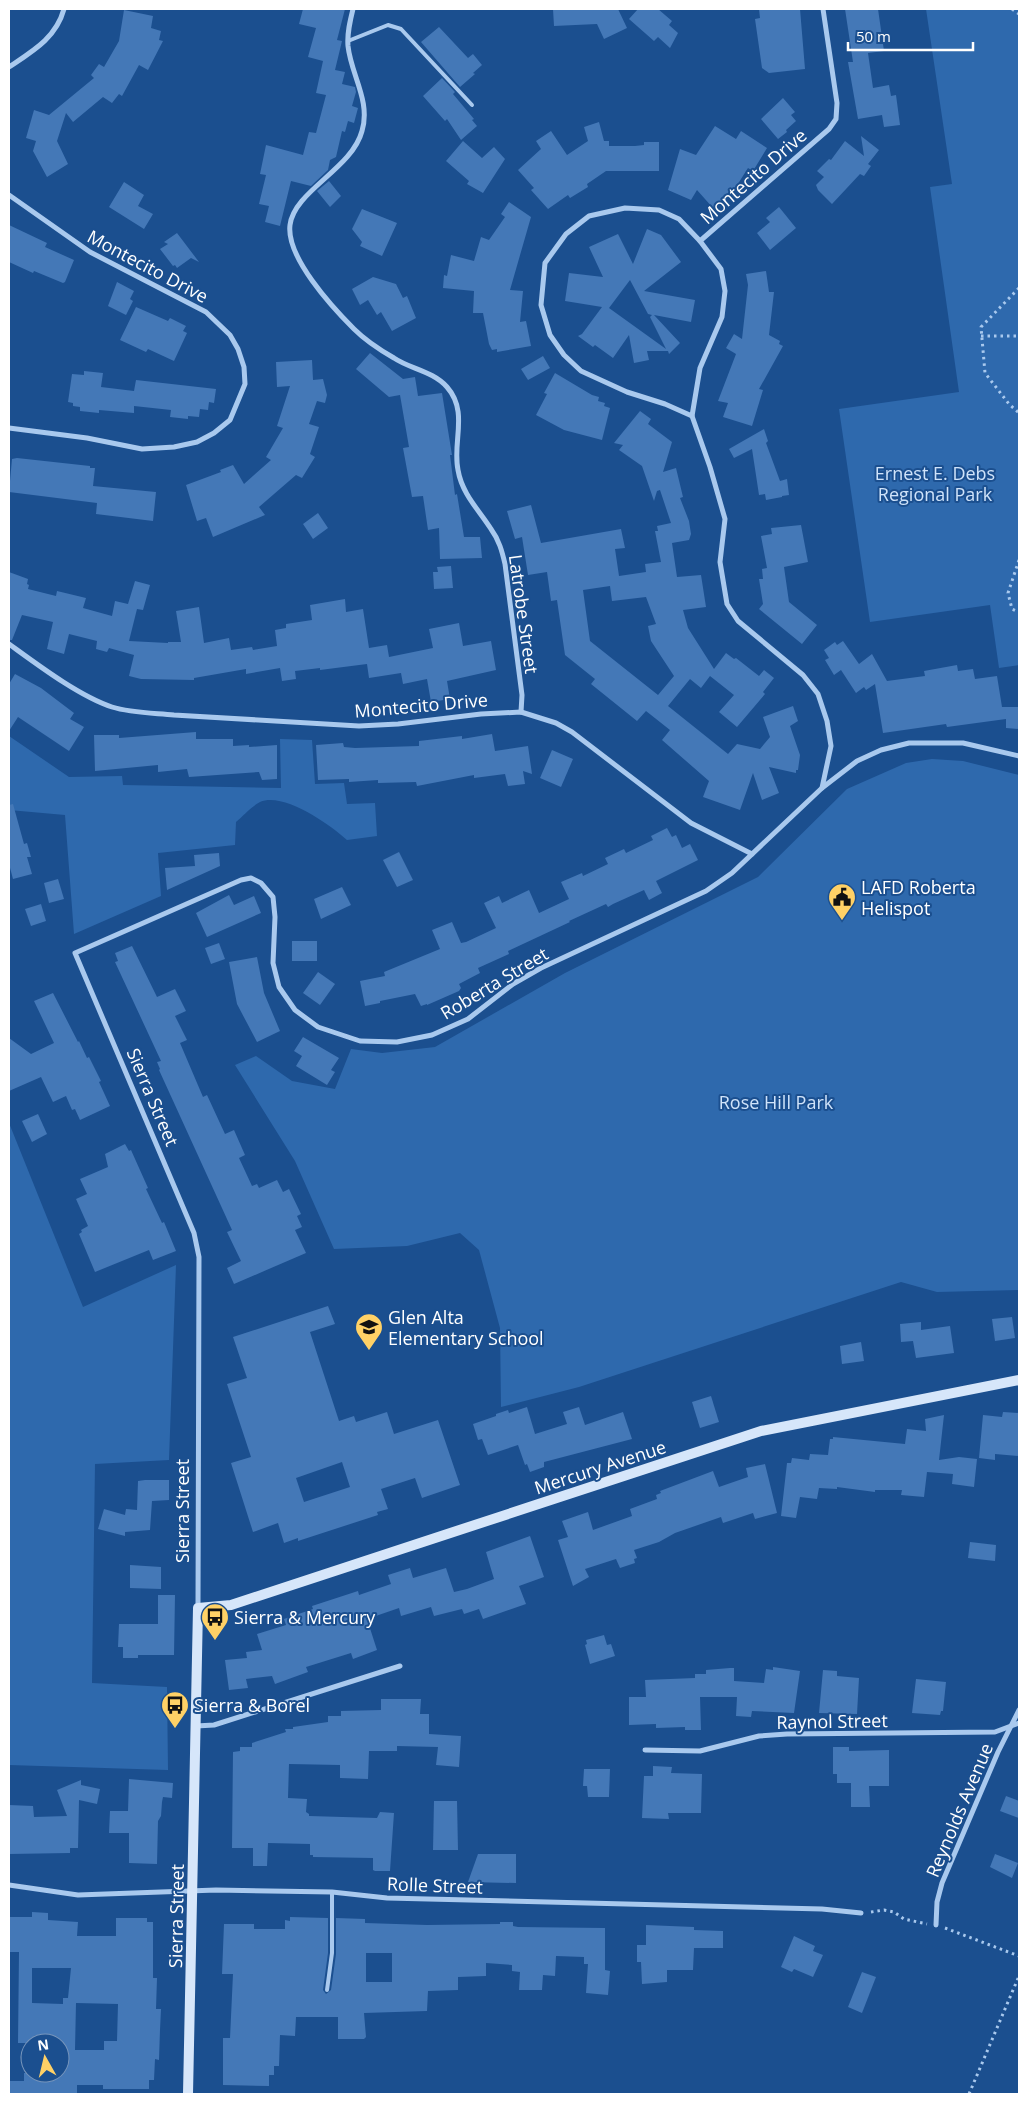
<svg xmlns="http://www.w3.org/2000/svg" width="1028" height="2103" font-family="'Open Sans',sans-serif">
	<rect width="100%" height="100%" fill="#1b4f8f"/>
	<g fill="#2e69ad">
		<path d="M926 9H1019V665L999 668 990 605 870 622 839 409 959 392 930 187 952 184Z"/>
		<path d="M9 736 69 777 122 776 123 785 281 788 280 739 312 740 315 784 344 783 347 804 375 803 377 836 347 840C329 824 284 792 260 802 252 806 243 816 236 822L235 845 158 853 161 896 74 934 65 815 9 810Z"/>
		<path d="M932 759 963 761 1019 775V1290L937 1292 901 1282 579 1387 501 1407 500 1328 479 1250 460 1233 407 1246 334 1249 295 1161 235 1065 256 1056 292 1081 335 1089 351 1049 382 1053 435 1047 565 973 758 877 847 789 906 763Z"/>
		<path d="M9 1123 83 1307 176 1265 169 1460 95 1464 92 1683 167 1687 168 1770 9 1765Z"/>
	</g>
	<g fill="#4478b7" fill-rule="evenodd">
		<path d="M303 9H345L337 40 342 41 335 70 345 72 342 84 355 87 356 92 352 106 358 108 354 123 348 121 345 132 342 131 336 157 330 160 328 170 311 186 291 181 280 226 265 222 269 206 259 204 266 175 260 174 266 145 303 155 309 132 316 133 326 95 316 93 323 61 308 57 316 28 299 24Z"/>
		<path d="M553 9H618L627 28 604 39 597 24 554 26Z"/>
		<path d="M638 9H658L672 21 669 25 678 33 670 48 658 37 654 41 629 19Z"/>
		<path d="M759 9H800L805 69 769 73 762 68 755 19 760 18Z"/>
		<path d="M845 9H878L884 51 868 53 873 88 889 85 891 96 896 95 900 125 884 127 882 115 858 119 848 62H853Z"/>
		<path d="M124 10 153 16 151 28 161 31 159 40 163 41 148 70 139 65 122 96 119 94 112 103 103 97 73 122 66 113 57 141 68 164 47 177 33 151 36 141 26 138 34 110 49 115 94 78 91 75 99 64 104 67 119 41Z"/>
		<path d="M439 27 468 58 473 54 482 65 473 73 475 74 460 87 421 42Z"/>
		<path d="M442 78 455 92 453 94 474 119 472 120 477 126 461 140 447 119 445 121 423 96Z"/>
		<path d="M783 98 795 112 791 115 796 121 786 130 787 132 778 139 761 119Z"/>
		<path d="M599 122 604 141H609V146H635L644 145V142H659V171H606L587 184 588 187 570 198 568 195 548 209 531 190 534 188 518 170 541 149 536 141 551 131 567 155 588 141 584 127Z"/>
		<path d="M715 126 736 139 741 131 767 148 753 171 748 168 734 190 713 208 697 190 691 200 668 190 680 149 696 155Z"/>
		<path d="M861 136 879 150 868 164 871 166 864 176 860 174 832 204 818 190 816 185 824 177 817 171 829 159 831 160 845 141 864 156Z"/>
		<path d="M463 141 482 158 494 147 505 159 483 193 467 184 469 181 446 161Z"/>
		<path d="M329 181 341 196 330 207 317 191Z"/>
		<path d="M124 182 144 195 138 206 153 214 144 229 109 207Z"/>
		<path d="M509 202 531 217 510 290 523 291 520 322 526 321 531 346 497 352V349L492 350 489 344 483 313H473L474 291 443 288 444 275 447 276 451 255 474 261 481 237 489 240 505 217 501 214Z"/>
		<path d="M779 207 796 228 770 250 757 233 770 222 766 218Z"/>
		<path d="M362 209 397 223 382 256 360 246 362 242 352 229Z"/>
		<path d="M9 225 47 243 45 247 74 260 65 282 63 283 34 271 33 273 9 262Z"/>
		<path d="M647 229 661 235 681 262 644 291 695 300 691 322 654 315 680 343 669 354 668 351H647L649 360 634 363 629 335 613 358 595 345 593 347 578 336 582 334 602 307 565 301 569 273 603 277 589 247 618 234 633 264ZM630 280 648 314 652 315 650 317 666 349 609 308Z"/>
		<path d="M177 233 199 262 191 258 177 268 175 265 173 266 160 249 168 244 164 242Z"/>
		<path d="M766 271 769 292H774L769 335 780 341 779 344 783 346 759 389 763 390 752 426 723 417 728 403 718 401 736 354 726 348 734 334 742 339 748 285 746 274Z"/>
		<path d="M373 277 396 284 403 298 407 296 416 318 392 331 381 312 377 315 368 300 360 305 352 289Z"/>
		<path d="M117 282 134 291 130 299 133 301 126 315 108 306Z"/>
		<path d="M136 307 168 321 170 318 186 326 183 331 187 333 174 361 148 349 146 352 120 340Z"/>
		<path d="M370 353 403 379 415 377 418 396 442 393 452 455H450L455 495 457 494 464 537H480L482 558 440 559 439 528 428 530 423 496 412 497 403 448 409 447 400 395 389 397 356 369Z"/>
		<path d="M543 356 550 368 528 380 521 369Z"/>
		<path d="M312 360 313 380 323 379 327 395 325 403 317 401 309 424 319 427 310 454 315 457 302 478 296 475 259 507 265 515 213 537 206 518 197 521 186 485 221 472 220 470 233 465 244 484 271 460 266 457 283 428 277 426 290 386 277 387 276 362Z"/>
		<path d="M84 371 103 373 101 387 134 391 136 380 216 389 214 403 209 402 208 410 200 409 199 417 188 416V419L170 417 171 410 134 406V413L99 410V413L80 411V407L73 406V403L68 402 72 374 84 375Z"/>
		<path d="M555 373 592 395 599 397 598 401 605 403 604 406 610 408 602 440 564 430 536 415 547 394 544 393Z"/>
		<path d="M640 411 651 419 648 424 672 442 663 472 676 468 683 497 680 498 689 521 691 534 689 540 672 543 677 577 701 575 706 607 683 610 688 628 714 669 726 653 734 659 736 658 759 676 764 670 774 678 763 692 765 694 737 727 719 712 734 695 710 676 701 688 690 679 668 706 728 754 737 744 760 749 770 737 763 717 793 706 798 721 790 726 800 755 798 770H796V773L769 767 779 793 762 800 753 773 740 810 703 797 709 781 662 740 670 730 646 711 637 721 591 684 595 679 565 655 557 600 551 601 547 572 528 575 522 537 515 539 507 511 531 505 541 543 621 529 625 548 615 549 619 576 646 572 645 564 661 562 655 531H658L657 526 671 523 660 490 657 491 654 501 642 466 619 450 623 445 614 443ZM610 586 612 601 646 597 656 624 648 626 651 641 674 676 658 695 590 641 583 590Z"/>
		<path d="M764 429 768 441 766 443 780 481 787 479 789 495 782 496V497L766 500 765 494 759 495 752 449 734 458 729 449Z"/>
		<path d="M17 458 90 466V468H95L93 486 156 492 153 521 96 514 97 503 9 492 12 459Z"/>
		<path d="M318 513 328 528 313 539 303 524Z"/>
		<path d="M801 525 808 562 784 567 789 602 817 625 802 644 759 609 763 604 759 579H763L762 569 767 568 761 536 772 534 771 528Z"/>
		<path d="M451 566 453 588 434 589 433 572H438L437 567Z"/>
		<path d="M9 572 28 579 27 584 29 585 28 589 56 596 57 591 86 598 83 608 112 616 115 601 128 604 135 581 150 585 143 610 137 609 129 641 168 643V642H181L176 611 199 607 204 643 229 638 231 650 252 647 253 650 277 646 275 630 286 628V624L312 620 310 605 345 599 346 612 363 609 369 648 387 645 389 657 433 648 429 629 459 623 463 646 491 641 496 670 447 681 450 699 431 702 427 679 403 684 401 673 369 678 367 664 320 670V668L295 671 296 679 282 681 280 668 246 674V669L194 678V680L141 679 129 676 134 655 109 648 107 652 96 649 97 641 69 634 64 654 47 649 53 622 22 615 12 640H9Z"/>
		<path d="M843 641 859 664 872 654 887 681 925 676 924 671 957 665 958 671 973 669 975 679 997 676 1002 707H1019V729L1006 728V719L947 727 946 724 883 733 875 684 866 690 864 687 856 693 841 670 834 675 825 660 829 658 824 650 835 642 837 645Z"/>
		<path d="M15 674 41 688 74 713 70 719 84 727 69 751 18 717 9 731V684Z"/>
		<path d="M196 732V739H233V746L249 745V747L277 745V779L262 780 259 772 189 777 187 769 158 772V765L95 771 94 735H119V738Z"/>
		<path d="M492 734 495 751 528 746 532 774 523 771 525 784 508 786 505 774 474 778V775L417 786 416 782 378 783V780L349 782V779L318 780 316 745 343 743 344 747 355 748 419 746V741L462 736V739Z"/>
		<path d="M552 750 573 759 561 787 540 778Z"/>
		<path d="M13 804 24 844 27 843 31 857H27L32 874 13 879 9 864V805Z"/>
		<path d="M667 828 672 837 676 835 682 848 690 844 698 860 656 881 662 893 649 900 644 890 613 904 608 907 606 904 569 921 570 922 508 951 509 954 478 968 480 973 459 984 461 988 459 991 427 1005V1004L421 1006 415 994 380 1001V1003L365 1006 360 981 385 976 384 972 440 949 432 930 452 922 461 943 466 942 496 928 484 903 499 896 502 903 529 890 539 913 569 899 561 882 582 873 583 876 608 864 605 858 624 849 626 853 653 840 651 836Z"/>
		<path d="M399 852 413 880 397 887 383 860Z"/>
		<path d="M219 853 220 866 167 890 165 868 195 866 194 855Z"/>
		<path d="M58 879 64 899 49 903 44 883Z"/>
		<path d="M342 887 351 905 321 919 314 899Z"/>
		<path d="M229 895 234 905 254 896 261 913 207 937 196 913Z"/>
		<path d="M41 904 46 921 31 926 25 909Z"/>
		<rect x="292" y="941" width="25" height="20"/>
		<path d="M219 943 225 959 211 964 205 948Z"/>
		<path d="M132 946 157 997 175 989 186 1011 175 1016 187 1040 180 1043 203 1097 207 1095 225 1134 234 1130 245 1155 239 1158 252 1186 257 1184 259 1188 277 1180 283 1192 289 1189 301 1214 297 1216 302 1227 295 1230 306 1253 234 1284 227 1268 241 1261 227 1232 232 1230 159 1070 160 1069 157 1062 161 1061 115 962 118 961 115 953Z"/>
		<path d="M257 957 264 993 280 1031 257 1042 237 1004 229 962Z"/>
		<path d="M318 972 335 984 320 1005 303 993Z"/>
		<path d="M53 993 78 1042 79 1041 87 1058 89 1057 101 1081 99 1082 110 1106 80 1120 75 1109 72 1110 66 1096 53 1102 41 1077 9 1091V1038L31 1054 54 1043 34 1001Z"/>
		<path d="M303 1037 339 1058 331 1070 335 1072 327 1085 296 1066 302 1056 294 1051Z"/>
		<path d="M38 1114 47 1134 32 1142 22 1121Z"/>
		<path d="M125 1144 129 1151 131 1150 148 1188 146 1189 162 1223 164 1222 176 1251 153 1260 149 1250 95 1272 79 1234 82 1232 81 1230 88 1226 76 1199 87 1194 80 1179 108 1167 105 1154Z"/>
		<path d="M328 1306 335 1324 310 1332 339 1421 354 1416 356 1422 387 1412 394 1434 438 1420 460 1485 422 1498 415 1478 381 1489 388 1509 377 1512 378 1515 298 1541V1538L284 1543 278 1523 253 1532 231 1463 251 1457 227 1384 247 1378 233 1337ZM342 1462 350 1487 304 1502 296 1478Z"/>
		<path d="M1012 1317 1015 1338 995 1341 992 1319Z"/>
		<path d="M921 1322V1330L950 1326 954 1353 916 1358 913 1341 901 1342 900 1324Z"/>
		<path d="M861 1342 864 1361 842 1364 840 1346Z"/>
		<path d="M711 1396 719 1422 700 1428 692 1402Z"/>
		<path d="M527 1407 535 1434 567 1424 563 1412 579 1407 585 1425 623 1412 632 1439 544 1462V1467L530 1472 527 1464 525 1465 518 1445 488 1455 482 1439 478 1440 473 1424 496 1416V1414L508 1410 509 1413Z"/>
		<path d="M1003 1412 1019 1413V1456L995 1454V1460L979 1458 983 1415 1002 1417Z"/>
		<path d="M944 1415 939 1460 959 1457 977 1459 974 1487 952 1484 953 1474 927 1472 924 1497 901 1495 902 1490H875V1492L837 1487V1489L819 1488 817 1499 800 1497 796 1518 781 1516 787 1463H791L792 1458 809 1460 810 1454 828 1455 830 1439H833V1437L905 1444 907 1429 926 1431 925 1419Z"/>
		<path d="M765 1464 777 1513 755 1519 753 1513 723 1523 721 1517 675 1533 659 1542 634 1550 637 1558 634 1559 635 1563 620 1568 616 1559 585 1569 589 1577 573 1586 558 1540 568 1537 562 1521 588 1512 593 1530 632 1516 630 1509 657 1499 656 1495 661 1493 660 1491 713 1471 719 1487 748 1477 746 1468Z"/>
		<path d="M145 1480H169V1500L152 1501 150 1530 125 1532V1536L98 1529 104 1509 125 1515 126 1509 137 1510 138 1481Z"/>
		<path d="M530 1536 544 1577 519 1586 526 1604 483 1619 479 1609 464 1614 462 1609 434 1616 431 1607 401 1616 399 1608 367 1619 377 1650 353 1659 351 1653 306 1667 308 1672 275 1684 272 1676 246 1679 248 1688 229 1690 225 1660 247 1658 246 1652 262 1650 257 1634 286 1625 284 1619 313 1609 312 1606 358 1591 359 1595 391 1584 388 1575 410 1568 413 1578 446 1568 454 1592 467 1589 494 1579 486 1552Z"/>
		<path d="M970 1542 996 1545 995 1561 968 1558Z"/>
		<path d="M130 1565 161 1567V1589L130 1588Z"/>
		<path d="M158 1595H175L174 1655H138V1658H123V1647H118L119 1624H158Z"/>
		<path d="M604 1635 607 1645 611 1644 615 1656 590 1664 585 1645 587 1644 586 1640Z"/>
		<path d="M773 1667 800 1671 794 1713 752 1711 751 1717 736 1716 737 1697H700L701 1730H685V1727L656 1728V1724L629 1725V1697H646L645 1680 695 1678V1674H706V1670L730 1668H734V1681L764 1683 766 1669 773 1670Z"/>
		<path d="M823 1670 837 1671V1676L859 1678 857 1714 819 1713Z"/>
		<path d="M916 1679 946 1682 943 1711H941L940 1715 912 1713Z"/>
		<path d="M381 1699H421L420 1714H429V1734L461 1736 459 1767 436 1765 438 1747 397 1746V1751H369L368 1779 340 1778V1765L289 1764 288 1798 307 1799 306 1812 309 1814V1816L377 1818 380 1812 394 1813 390 1871H375L373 1870V1858L313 1857V1855H310V1844L268 1843 267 1866H253V1848H232L233 1752 240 1751V1747H252V1743L286 1732 285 1729H293V1727L328 1722V1716H341V1711L381 1710Z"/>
		<path d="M833 1747H849V1751L889 1750V1786H869L870 1807H851V1783H837V1774H833Z"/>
		<path d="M653 1766 672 1767 671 1773 702 1774 701 1813H668L669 1819 642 1818 644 1776H653Z"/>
		<path d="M584 1769H610L609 1797H588L587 1786H583Z"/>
		<path d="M129 1779 173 1783 172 1798 163 1797 162 1802 161 1816 158 1821 157 1864 129 1863V1833H109L110 1811H128Z"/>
		<path d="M81 1780V1785L100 1789 97 1804 79 1800 78 1848H70V1853L9 1854V1805L33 1806 34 1817 67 1816 57 1790Z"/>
		<path d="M1006 1796 1019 1801V1818L1000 1811Z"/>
		<path d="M434 1801H457L458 1850H433Z"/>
		<path d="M478 1854H516V1883L468 1882Z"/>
		<path d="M995 1854 1018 1863 1012 1878 990 1867Z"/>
		<path d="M32 1912 48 1913V1920L78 1922 77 1936H116V1918H147V1922H153V1978H157L156 2009H161L160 2030 159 2060 155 2059 154 2080H149V2089H103V2085H77V2094H9V2081H24V2073H60V2043H18L19 1952H10V1949H9V1917H32ZM32 1968H71L68 1998H63V2004L32 2003ZM76 2003 118 2004 117 2041H104V2050H75Z"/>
		<path d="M290 1917 328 1918V1953L323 1990 326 1994 331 1990 336 1954V1918L365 1919V1923L427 1925 500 1924V1922H513V1926L518 1927 605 1928V1970L610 1971 608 1995 586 1993 588 1964H584V1957L556 1956 555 1976 543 1975 542 1990H519L520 1972 512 1971V1965L486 1963V1976L458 1977V1990L428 1991 427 2011 364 2013 366 2037 364 2039H338V2017H296L295 2036 280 2035 279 2066H274V2075H269V2086L223 2085V2038H230L233 1974H222L224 1924H254V1929H285V1920L290 1921ZM366 1953H392V1982H366Z"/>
		<path d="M646 1925 694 1927V1930L723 1931V1948H694L693 1970H667V1982L642 1984 641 1962H637V1945H646Z"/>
		<path d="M794 1936 815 1946 813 1951 823 1955 813 1977 794 1969 792 1972 781 1967Z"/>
		<path d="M862 1972 876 1977 862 2013 848 2007Z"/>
	</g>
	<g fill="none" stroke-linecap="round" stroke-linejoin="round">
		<g stroke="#a9c9ee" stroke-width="3" stroke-dasharray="2.5 4" stroke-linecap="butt">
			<path d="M1012 9 1019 14"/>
			<path d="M1019 288 981 327 985 373 1009 404 1019 413"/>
			<path d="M981 336H1019"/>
			<path d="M1019 560 1008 593 1012 609 1019 612"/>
			<path d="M871 1912 884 1910 894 1912 904 1919 927 1924"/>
			<path d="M945 1928 1019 1956"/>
			<path d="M969 2094 1019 1976"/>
		</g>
		<g stroke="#a9c9ee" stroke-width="4">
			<path d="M348 41 388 25 401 29 472 105"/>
			<path d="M327 1990 332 1953V1892"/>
		</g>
		<g stroke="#a9c9ee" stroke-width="5">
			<path d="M353 9C350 21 347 33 348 46 351 75 371 101 362 131 352 169 294 191 290 225 286 257 332 307 354 329 365 340 380 350 394 358 410 369 433 371 447 387 469 412 452 442 458 470 462 494 479 510 491 529 499 540 502 551 505 564L522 695 521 712"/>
			<path d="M9 67C33 51 56 38 64 9"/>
			<path d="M9 195 90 252 206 312 230 335 238 349 244 367 245 384 230 420 214 433 197 442 174 447 142 449 87 438 9 428"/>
			<path d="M692 416 665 404 627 392 581 371 564 355 550 335 541 305 545 263 566 234 589 216 625 208 659 210 679 219 700 241"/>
			<path d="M9 644C38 665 79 696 112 707 131 713 154 713 174 715L359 726 398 724 481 714 521 712 556 723 572 732 691 823 752 854"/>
			<path d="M822 788 831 746 827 721 818 694 803 675 738 621 727 604 720 562 725 519 710 467 692 416 700 368 722 317 725 291 721 269 700 241 829 129 836 119 837 103 823 9"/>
			<path d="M198 1608 199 1257 194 1233 75 953 241 880 251 878 261 883 273 897 275 917 273 963 279 987 295 1010 318 1027 360 1041 397 1042 432 1035 468 1019 513 984 541 968 706 891 732 873 822 788 857 761 881 750 909 743H963L1019 756"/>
			<path d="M196 1726 214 1725 400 1666"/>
			<path d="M645 1750 700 1751 759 1736 787 1734 995 1732 1019 1723"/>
			<path d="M9 1885 78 1895 216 1890 332 1892 387 1898 822 1909 861 1913"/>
			<path d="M936 1925 937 1902 942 1883 998 1752 1019 1710"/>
		</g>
		<path stroke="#d6e6fa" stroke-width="10" d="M188 2094 198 1608 231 1605 761 1431 1019 1380"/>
	</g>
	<defs>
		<g id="civic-pin" transform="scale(1.4375)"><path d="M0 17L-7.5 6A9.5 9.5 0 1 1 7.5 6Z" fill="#ffd166" stroke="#1b4f8f"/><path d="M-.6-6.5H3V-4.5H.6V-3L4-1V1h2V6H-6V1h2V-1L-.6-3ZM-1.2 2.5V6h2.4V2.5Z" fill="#111"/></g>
		<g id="school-pin" transform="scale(1.4375)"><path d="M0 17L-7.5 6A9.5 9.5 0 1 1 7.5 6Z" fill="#ffd166" stroke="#1b4f8f"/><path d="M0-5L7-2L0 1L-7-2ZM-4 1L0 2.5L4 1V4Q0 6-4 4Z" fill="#111"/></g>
		<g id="bus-pin" transform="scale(1.4375)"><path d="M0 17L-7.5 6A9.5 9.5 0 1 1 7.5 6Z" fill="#ffd166" stroke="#1b4f8f"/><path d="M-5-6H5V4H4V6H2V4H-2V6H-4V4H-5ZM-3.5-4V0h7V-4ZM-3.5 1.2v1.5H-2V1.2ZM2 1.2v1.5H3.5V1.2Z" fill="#111"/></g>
	</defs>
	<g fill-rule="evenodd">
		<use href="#civic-pin" x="842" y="897"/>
		<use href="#school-pin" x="369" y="1327"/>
		<use href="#bus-pin" x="215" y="1617"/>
		<use href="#bus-pin" x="175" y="1705"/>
	</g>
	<g text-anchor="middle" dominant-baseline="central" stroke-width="4" stroke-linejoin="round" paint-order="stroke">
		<g font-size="18" fill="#fff" stroke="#1b4f8f">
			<text transform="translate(753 176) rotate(-41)">Montecito Drive</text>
			<text transform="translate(148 266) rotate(28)">Montecito Drive</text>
			<text transform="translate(524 614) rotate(82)">Latrobe Street</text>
			<text transform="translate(421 705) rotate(-5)">Montecito Drive</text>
			<text transform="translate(494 983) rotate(-31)">Roberta Street</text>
			<text transform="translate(153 1097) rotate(67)">Sierra Street</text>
			<text transform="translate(600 1467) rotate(-18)">Mercury Avenue</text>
			<text transform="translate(182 1511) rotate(-90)">Sierra Street</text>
			<text transform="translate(832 1721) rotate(-1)">Raynol Street</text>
			<text transform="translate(959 1810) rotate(-67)">Reynolds Avenue</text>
			<text transform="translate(435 1885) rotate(2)">Rolle Street</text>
			<text transform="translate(176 1916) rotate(-89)">Sierra Street</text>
		</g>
		<g font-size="18" fill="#cfe3fa" stroke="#1b4f8f">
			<text x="935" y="473">Ernest E. Debs<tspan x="935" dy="21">Regional Park</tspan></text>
			<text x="776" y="1102">Rose Hill Park</text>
		</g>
		<g font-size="18" fill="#fff" stroke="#1b4f8f" text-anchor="start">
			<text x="861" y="887">LAFD Roberta<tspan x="861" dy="21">Helispot</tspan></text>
			<text x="388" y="1317">Glen Alta<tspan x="388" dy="21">Elementary School</tspan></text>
			<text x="234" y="1617">Sierra &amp; Mercury</text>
			<text x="194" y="1705">Sierra &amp; Borel</text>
		</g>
	</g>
	<rect width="1028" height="2103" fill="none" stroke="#ffffff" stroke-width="20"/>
	<g transform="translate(45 2058) rotate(352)"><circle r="24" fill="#1b4f8f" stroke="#7695bc"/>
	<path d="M0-4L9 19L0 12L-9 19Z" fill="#ffd166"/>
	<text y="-8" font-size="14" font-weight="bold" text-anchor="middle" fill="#ffffff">N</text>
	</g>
	<path d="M848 42v8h125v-8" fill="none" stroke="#ffffff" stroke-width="2.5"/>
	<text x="856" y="42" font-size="15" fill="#ffffff" stroke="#1b4f8f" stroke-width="4" paint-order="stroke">50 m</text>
</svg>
